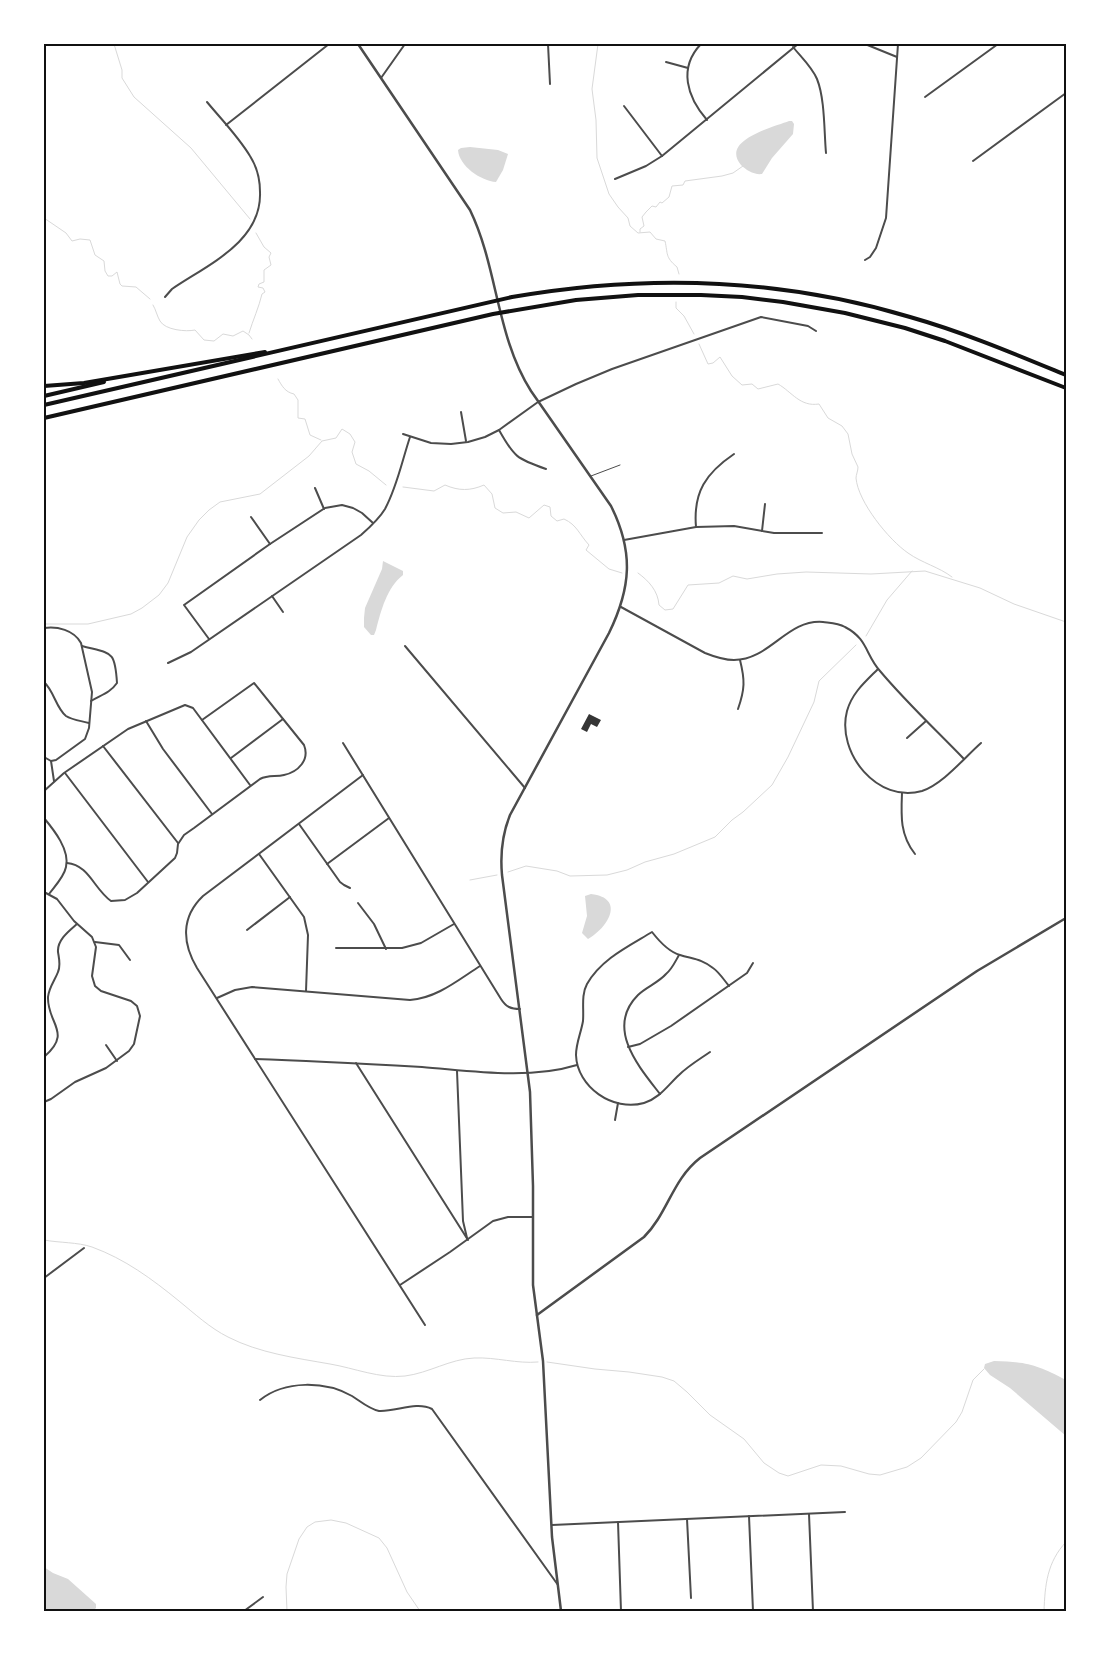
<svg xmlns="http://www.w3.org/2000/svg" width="1110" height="1655" font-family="'Nunito Sans',sans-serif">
	<rect width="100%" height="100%" fill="#fff"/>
	<g fill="#d9d9d9">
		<path d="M789 121H792L794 124 793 134 772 158 762 174C754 175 746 170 741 165 720 140 774 127 789 121Z"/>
		<path d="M470 147 498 150 508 154 503 170 496 182C481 181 459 166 458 150L461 148Z"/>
		<path d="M383 561 403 571V575C387 587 381 611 376 630L374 635H371L364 627V618L365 608 382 569Z"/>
		<path d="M591 894C626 898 608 928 588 939L582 933 587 916 585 896Z"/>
		<path d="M994 1361C1028 1362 1037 1365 1066 1380V1436L1010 1388 990 1375 984 1368 985 1364Z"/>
		<path d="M44 1567 53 1573 68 1579 96 1604V1608L93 1611H44Z"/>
	</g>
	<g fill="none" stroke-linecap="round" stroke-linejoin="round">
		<g stroke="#d9d9d9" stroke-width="1">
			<path d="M114 44 122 70V78L134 97 191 148 250 219"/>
			<path d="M598 44 592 89 596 120 597 158 609 194 618 207 628 218 630 226 638 233 650 232 656 239 665 241C668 254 665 257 677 267L679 274"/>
			<path d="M44 218 66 233 72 241 80 239 90 240 95 255 104 261 105 271 108 276H112L117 272 120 284 122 286 136 287 150 299"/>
			<path d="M640 232V229L644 226 642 217 646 212 652 206 656 207 660 202 662 203 669 197 672 186 683 185 685 181 722 176 733 173 743 166"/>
			<path d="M676 302V308L684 316 694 334"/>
			<path d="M153 305C156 310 157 316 160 321 165 330 186 332 195 330L204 340 214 341 223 334 233 336 243 331 249 335 252 339"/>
			<path d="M249 333C253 320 259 307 262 294L265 292 263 288 258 287 259 284 264 282V270L271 265 269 257 271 253 264 247 256 233"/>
			<path d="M699 344 708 364 713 363 720 357 732 376 742 385 752 384 758 389 778 384C792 392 800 407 819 404L828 418 842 426 848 434 852 454 858 467C858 471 856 475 856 478 858 502 889 540 908 553 922 563 939 567 952 577"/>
			<path d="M278 379C282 386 285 392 294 394L298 400V418L305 419 310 435 321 440"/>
			<path d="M403 487 434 491 445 485C459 491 470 491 484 485L492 494 495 508 503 513 516 512 529 518 544 505 550 507 551 516 557 521 564 519C577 525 579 534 589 545L586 550 609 569 622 573"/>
			<path d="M638 573C649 581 658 591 659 605L665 610 673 609 688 585 719 583 733 576 747 579 777 574 806 572 871 574 925 571 980 588 1014 604 1066 622"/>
			<path d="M44 624H88L131 614 142 608 159 595 168 583 187 537 199 520 209 510 220 502 260 494 309 456 322 441 336 438 342 429 350 434 355 442 352 452 356 464 369 471 386 485"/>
			<path d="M866 636 887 600 912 571"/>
			<path d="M508 872 526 866 557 871 570 876 607 875 627 870 645 862 674 854 715 837 732 820 743 812 772 785 788 757 814 702 819 681 856 645"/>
			<path d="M470 880 497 875"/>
			<path d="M44 1240C60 1243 77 1242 92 1247 125 1259 152 1279 179 1301 195 1314 210 1328 228 1337 259 1353 296 1358 330 1364 354 1368 380 1379 405 1376 429 1373 450 1359 474 1358 496 1357 517 1364 538 1362"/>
			<path d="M547 1362 595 1369 629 1372 662 1377 674 1381 687 1392 710 1415 744 1439 764 1463 779 1473 788 1476 821 1465 841 1466 869 1474 880 1475 907 1467 921 1458 956 1422 962 1412 973 1380 984 1369"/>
			<path d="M287 1611 286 1587 287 1574 299 1539 307 1527 315 1522 331 1520 346 1523 379 1538 387 1548 407 1592 420 1611"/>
			<path d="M1044 1611C1045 1585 1047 1562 1066 1542"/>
		</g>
	</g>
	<path fill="#353535" d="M589 714 601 720 597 727 591 724 587 732 581 729Z"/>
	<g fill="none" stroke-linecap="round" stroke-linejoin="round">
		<path stroke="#4c4c4c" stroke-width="1" d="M591 476 620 465"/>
		<g stroke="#4c4c4c" stroke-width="2">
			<path d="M548 44 550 84"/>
			<path d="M701 44C678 68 687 97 707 120"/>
			<path d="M865 44 897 57"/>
			<path d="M793 47C801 57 812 67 817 79 825 99 824 131 826 153"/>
			<path d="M666 62 688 68"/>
			<path d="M381 78 405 44"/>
			<path d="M925 97 998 44"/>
			<path d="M624 106 662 156"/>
			<path d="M226 125 329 44"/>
			<path d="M973 161 1066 93"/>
			<path d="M615 179 646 166 662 156 798 44"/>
			<path d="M865 260 870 257 876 248 886 218 898 44"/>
			<path d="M165 297 172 289C207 265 262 242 260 192 260 179 257 167 250 156 238 136 221 119 207 102"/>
			<path d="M461 412 466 441"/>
			<path d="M499 430C514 457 517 459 546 469"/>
			<path d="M403 434 431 443 451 444 468 442 485 437 499 430 538 402 576 384 612 369 761 317 808 326 816 331"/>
			<path d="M315 488 324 509"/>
			<path d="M251 517 270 544"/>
			<path d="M696 527C693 492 706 473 734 454"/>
			<path d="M762 531 765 504"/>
			<path d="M624 540 696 527 734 526 774 533H822"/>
			<path d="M272 596 283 612"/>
			<path d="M621 607 705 653C715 657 724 660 734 660 770 660 787 619 823 622 831 623 838 623 845 627 868 639 865 654 880 671 906 702 936 730 964 759"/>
			<path d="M44 628C57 626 74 630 81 643L92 692 89 728 85 739 56 760 51 761 44 757"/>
			<path d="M209 639 184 605 270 544 325 508 342 505 353 508 362 513 373 523"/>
			<path d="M82 646C112 654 115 650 117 683 110 693 101 695 91 701"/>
			<path d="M405 646 525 788"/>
			<path d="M168 663 191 652 361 535C369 528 379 519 385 509 397 487 402 461 410 437"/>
			<path d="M878 669C865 682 852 693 847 711 836 753 878 804 922 791 943 784 964 758 981 743"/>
			<path d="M44 682C54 691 56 708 66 716 72 720 82 721 89 723"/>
			<path d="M738 709C745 689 745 680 740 660"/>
			<path d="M146 721 163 749 212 814"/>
			<path d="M907 738 926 721"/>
			<path d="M343 743 501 999C506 1007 511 1009 520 1009"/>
			<path d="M103 746 178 843"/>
			<path d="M231 758 283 719"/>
			<path d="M51 761 54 781"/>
			<path d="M65 773 148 882"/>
			<path d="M363 775 203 896C181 917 182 943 197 968L425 1325"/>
			<path d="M44 791 64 773 128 729 185 705 193 708 250 785"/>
			<path d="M902 793C901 816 900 835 915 854"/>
			<path d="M44 818C54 830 70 850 66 867 64 877 55 886 49 894"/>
			<path d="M299 824 340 882 344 885 350 888"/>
			<path d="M259 854 304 917 308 935 306 991"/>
			<path d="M67 863C89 865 94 889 111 901L125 900 137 893 175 858 177 853 178 844 184 835 194 828 260 779C268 775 276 777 284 775 298 772 310 760 304 745L254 683 202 720"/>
			<path d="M327 864 389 818"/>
			<path d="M44 892 57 899 74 921 92 937 96 947 92 976 95 986 101 991 131 1001 137 1006 140 1016 134 1044 129 1051 106 1068 75 1082 51 1099 44 1102"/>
			<path d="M358 903 374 924 386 949"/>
			<path d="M247 930 290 897"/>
			<path d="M95 942 119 945 130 960"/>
			<path d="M336 948H402L421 943 454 924"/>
			<path d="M217 998 235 990 252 987 410 1000C437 998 458 980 480 966"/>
			<path d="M106 1045 117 1061"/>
			<path d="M628 1047 640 1044 671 1026 747 973 753 963"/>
			<path d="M710 1052C700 1059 688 1066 679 1075 668 1085 660 1098 644 1103 613 1112 577 1087 576 1055 576 1043 581 1033 583 1021 584 1008 581 995 587 984 601 959 629 946 652 932 659 941 669 952 680 955 693 959 702 959 713 968 719 972 724 980 729 986"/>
			<path d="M44 1057C73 1032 47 1024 48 997 49 987 55 980 58 972 61 965 59 959 58 952 57 940 69 931 77 924"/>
			<path d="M255 1059C311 1061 367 1064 422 1067 473 1071 528 1080 577 1065"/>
			<path d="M356 1063 468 1240"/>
			<path d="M457 1071 463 1221 467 1238"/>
			<path d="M660 1094C639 1067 605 1028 638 995 646 987 658 983 666 974 672 969 675 962 679 955"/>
			<path d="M615 1120 618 1103"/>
			<path d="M44 1278 84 1248"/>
			<path d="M400 1285 450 1252 493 1221 508 1217H532"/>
			<path d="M260 1400C285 1380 325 1381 352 1396 360 1401 369 1409 379 1411 396 1412 416 1401 432 1409L558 1585"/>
			<path d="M809 1514 813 1611"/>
			<path d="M749 1516 753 1611"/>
			<path d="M687 1519 691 1598"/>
			<path d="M618 1522 621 1611"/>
			<path d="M552 1525 845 1512"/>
			<path d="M244 1611 263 1597"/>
		</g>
		<g stroke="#4c4c4c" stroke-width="2.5">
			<path d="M358 44 470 210C498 268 496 336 531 391L611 506C634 552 631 588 609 633L510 815C502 835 500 853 502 875L530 1092 533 1186V1285L543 1361 552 1537 561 1611"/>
			<path d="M537 1315 644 1237C668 1213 672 1180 700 1158L977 971 1066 918"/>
		</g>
		<g stroke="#111" stroke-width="4">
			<path d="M44 386 84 383 265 352"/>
			<path d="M44 396 104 382"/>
			<path d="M44 405 512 297C645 274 781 278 910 317 963 332 1015 354 1066 375"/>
			<path d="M44 418 493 314 576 300 638 295H701L742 297 783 302 845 313 905 328 945 341 1066 388"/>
		</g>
	</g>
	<rect width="1110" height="1655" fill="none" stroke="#ffffff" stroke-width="90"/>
	<rect x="45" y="45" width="1020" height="1565" fill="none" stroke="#111" stroke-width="2"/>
</svg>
